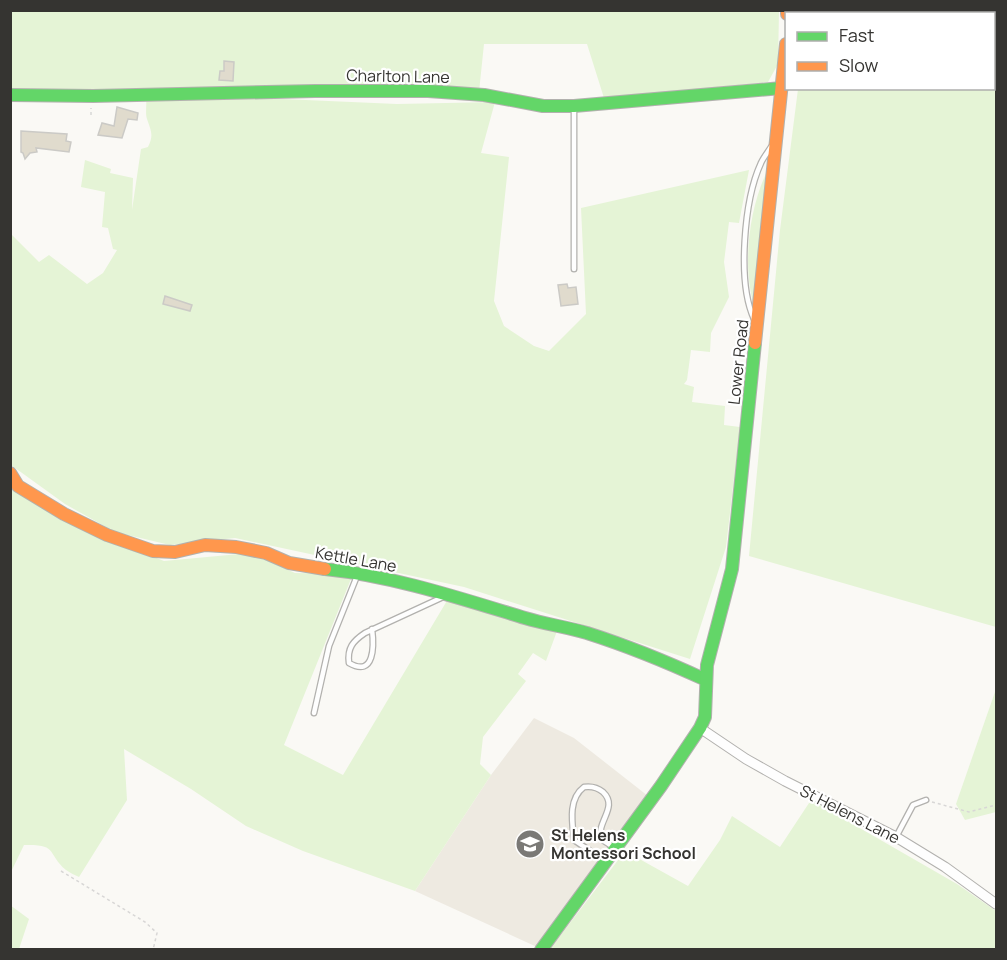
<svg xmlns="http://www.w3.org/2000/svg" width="1007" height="960" font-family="Manrope,sans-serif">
	<rect width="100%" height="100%" fill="#faf9f5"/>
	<path fill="#eeeae1" d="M534 718 574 738 648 796 537 947 415 891 491 775Z"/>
	<g fill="#e5f4d6">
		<path d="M11 11H779L778 64 768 82 604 98 587 44H484L479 92 256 88 259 100 260 98 397 104 495 102 481 153 509 157 494 301 504 326 534 346 549 351 586 314 581 208 749 170 739 223 729 222 724 262 729 297 711 333 710 352 691 350 687 380 684 384 694 387 692 402 725 406 724 425 740 427 726 547 690 659 464 587 235 538 170 545 115 532 65 504 11 465V234L39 262 49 255 87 284 103 273 117 250 113 249 108 228 102 227 105 192 81 187 85 160 111 169 110 173 133 178 132 210 141 149 148 147C154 135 151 131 147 119 145 113 147 105 146 99L190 88 11 90Z"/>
		<path d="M802 11H996V627L749 556 780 230 798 89 994 88V14H802Z"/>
		<path d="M771 164 755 309C741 267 749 202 771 164Z"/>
		<path d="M11 484 17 493 68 523 164 561 250 553 295 573 353 574 284 745 343 775 448 599 557 631 546 661 533 653 518 674 526 681 483 737 480 764 491 775 415 891 303 851 246 826 191 789 124 749 127 800 79 877C75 875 70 873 66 870 46 853 59 844 24 845L11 872Z"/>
		<path d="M996 689V812L965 820 956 804Z"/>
		<path d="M811 800 957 884 996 911V949H550L625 851 688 886 720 840 732 816 780 847Z"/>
		<path d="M10 905 29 919 19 949H11Z"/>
	</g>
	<g fill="#e0dbcd" stroke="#cbcac6" stroke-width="1.5">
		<path d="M224 61 234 62 233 81 219 80 220 71H224Z"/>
		<path d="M117 107 138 113 137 120 128 119 122 138 98 135 102 123 114 126Z"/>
		<path d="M21 131 67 134 66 141 71 142 69 152 36 148 37 152 30 153 25 159 23 153 21 152Z"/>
		<path d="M567 284 568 288 576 287 578 304 561 306 558 285Z"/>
		<path d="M165 296 192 305 190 311 163 304Z"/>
	</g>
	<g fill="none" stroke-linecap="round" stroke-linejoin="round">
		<g stroke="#b2b1ae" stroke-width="7">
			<g id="lane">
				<path d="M872 14 874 10"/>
				<path d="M574 269V106"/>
				<path d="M754 319C737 282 744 200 761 163 763 158 768 152 771 147"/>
				<path d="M372 629C374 645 375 678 349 663 347 648 353 641 365 633L443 597"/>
				<path d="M314 713 329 646 357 576"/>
				<path d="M896 837 913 805 926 800"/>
				<path d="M605 861 574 840C572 822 568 799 584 787 591 786 597 787 603 792 619 807 596 822 601 839L615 848"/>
			</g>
		</g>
		<g stroke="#b2b1ae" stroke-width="11">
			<path id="street" d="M700 728 746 759 785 781 896 837 945 867 996 904"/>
		</g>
		<g stroke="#b2b1ae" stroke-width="14">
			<g id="fast">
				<path d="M10 95 93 96 315 91H428L484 95 543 106H574L782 88"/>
				<path d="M325 569C393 576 459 598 525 618 545 624 566 627 587 633 628 646 667 662 706 680"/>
				<path d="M541 950 661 786 700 728 705 717 707 665 732 569 755 343"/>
			</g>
		</g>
		<g stroke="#b2b1ae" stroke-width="14">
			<g id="slow">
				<path d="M787 10V14"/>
				<path d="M755 343 786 44"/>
				<path d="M10 473 18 486 64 514 107 535 153 551 175 552 205 545 236 547 266 553 289 563 325 569"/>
			</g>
		</g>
		<g stroke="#d8d7d6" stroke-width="1.5" stroke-dasharray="3 3" stroke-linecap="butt">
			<path d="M91 115V108"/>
			<path d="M730 387H738"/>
			<path d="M932 802 969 812 996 805"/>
			<path d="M61 871 145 922 157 933 153 950"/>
		</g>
		<use href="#lane" stroke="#fefefe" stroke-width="4.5"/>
		<use href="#street" stroke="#fefefe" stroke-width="9"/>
		<use href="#fast" stroke="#63d668" stroke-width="12"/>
		<use href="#slow" stroke="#ff974d" stroke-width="12"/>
	</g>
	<defs>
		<g id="school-disc" transform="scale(1.5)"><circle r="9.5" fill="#7a7976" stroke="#fff"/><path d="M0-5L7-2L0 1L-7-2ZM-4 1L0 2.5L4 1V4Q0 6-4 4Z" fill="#fff"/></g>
	</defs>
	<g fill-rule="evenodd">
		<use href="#school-disc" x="530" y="844"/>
	</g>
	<g text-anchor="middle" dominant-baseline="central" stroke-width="4.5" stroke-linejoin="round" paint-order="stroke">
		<g font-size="16" fill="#353431" stroke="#fff">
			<text transform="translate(398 76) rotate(1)">Charlton Lane</text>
			<text transform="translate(738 362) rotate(-84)">Lower Road</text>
			<text transform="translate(356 559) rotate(10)">Kettle Lane</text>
			<text transform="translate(850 814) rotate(27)">St Helens Lane</text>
		</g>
		<g font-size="16" font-weight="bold" fill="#353431" stroke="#fff" text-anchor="start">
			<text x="551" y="835">St Helens<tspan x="551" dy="18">Montessori School</tspan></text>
		</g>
	</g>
	<rect width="1007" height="960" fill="none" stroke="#353431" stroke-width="24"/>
	<rect x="785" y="12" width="210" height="78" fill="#ffffff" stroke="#aeaead" stroke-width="1.5"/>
	<rect x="797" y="32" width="30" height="9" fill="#63d668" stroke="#aeaead" stroke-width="1.5"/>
	<text x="839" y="42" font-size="18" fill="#353431">Fast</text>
	<rect x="797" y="62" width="30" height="9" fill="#ff974d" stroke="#aeaead" stroke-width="1.5"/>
	<text x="839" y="72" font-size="18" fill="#353431">Slow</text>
</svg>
